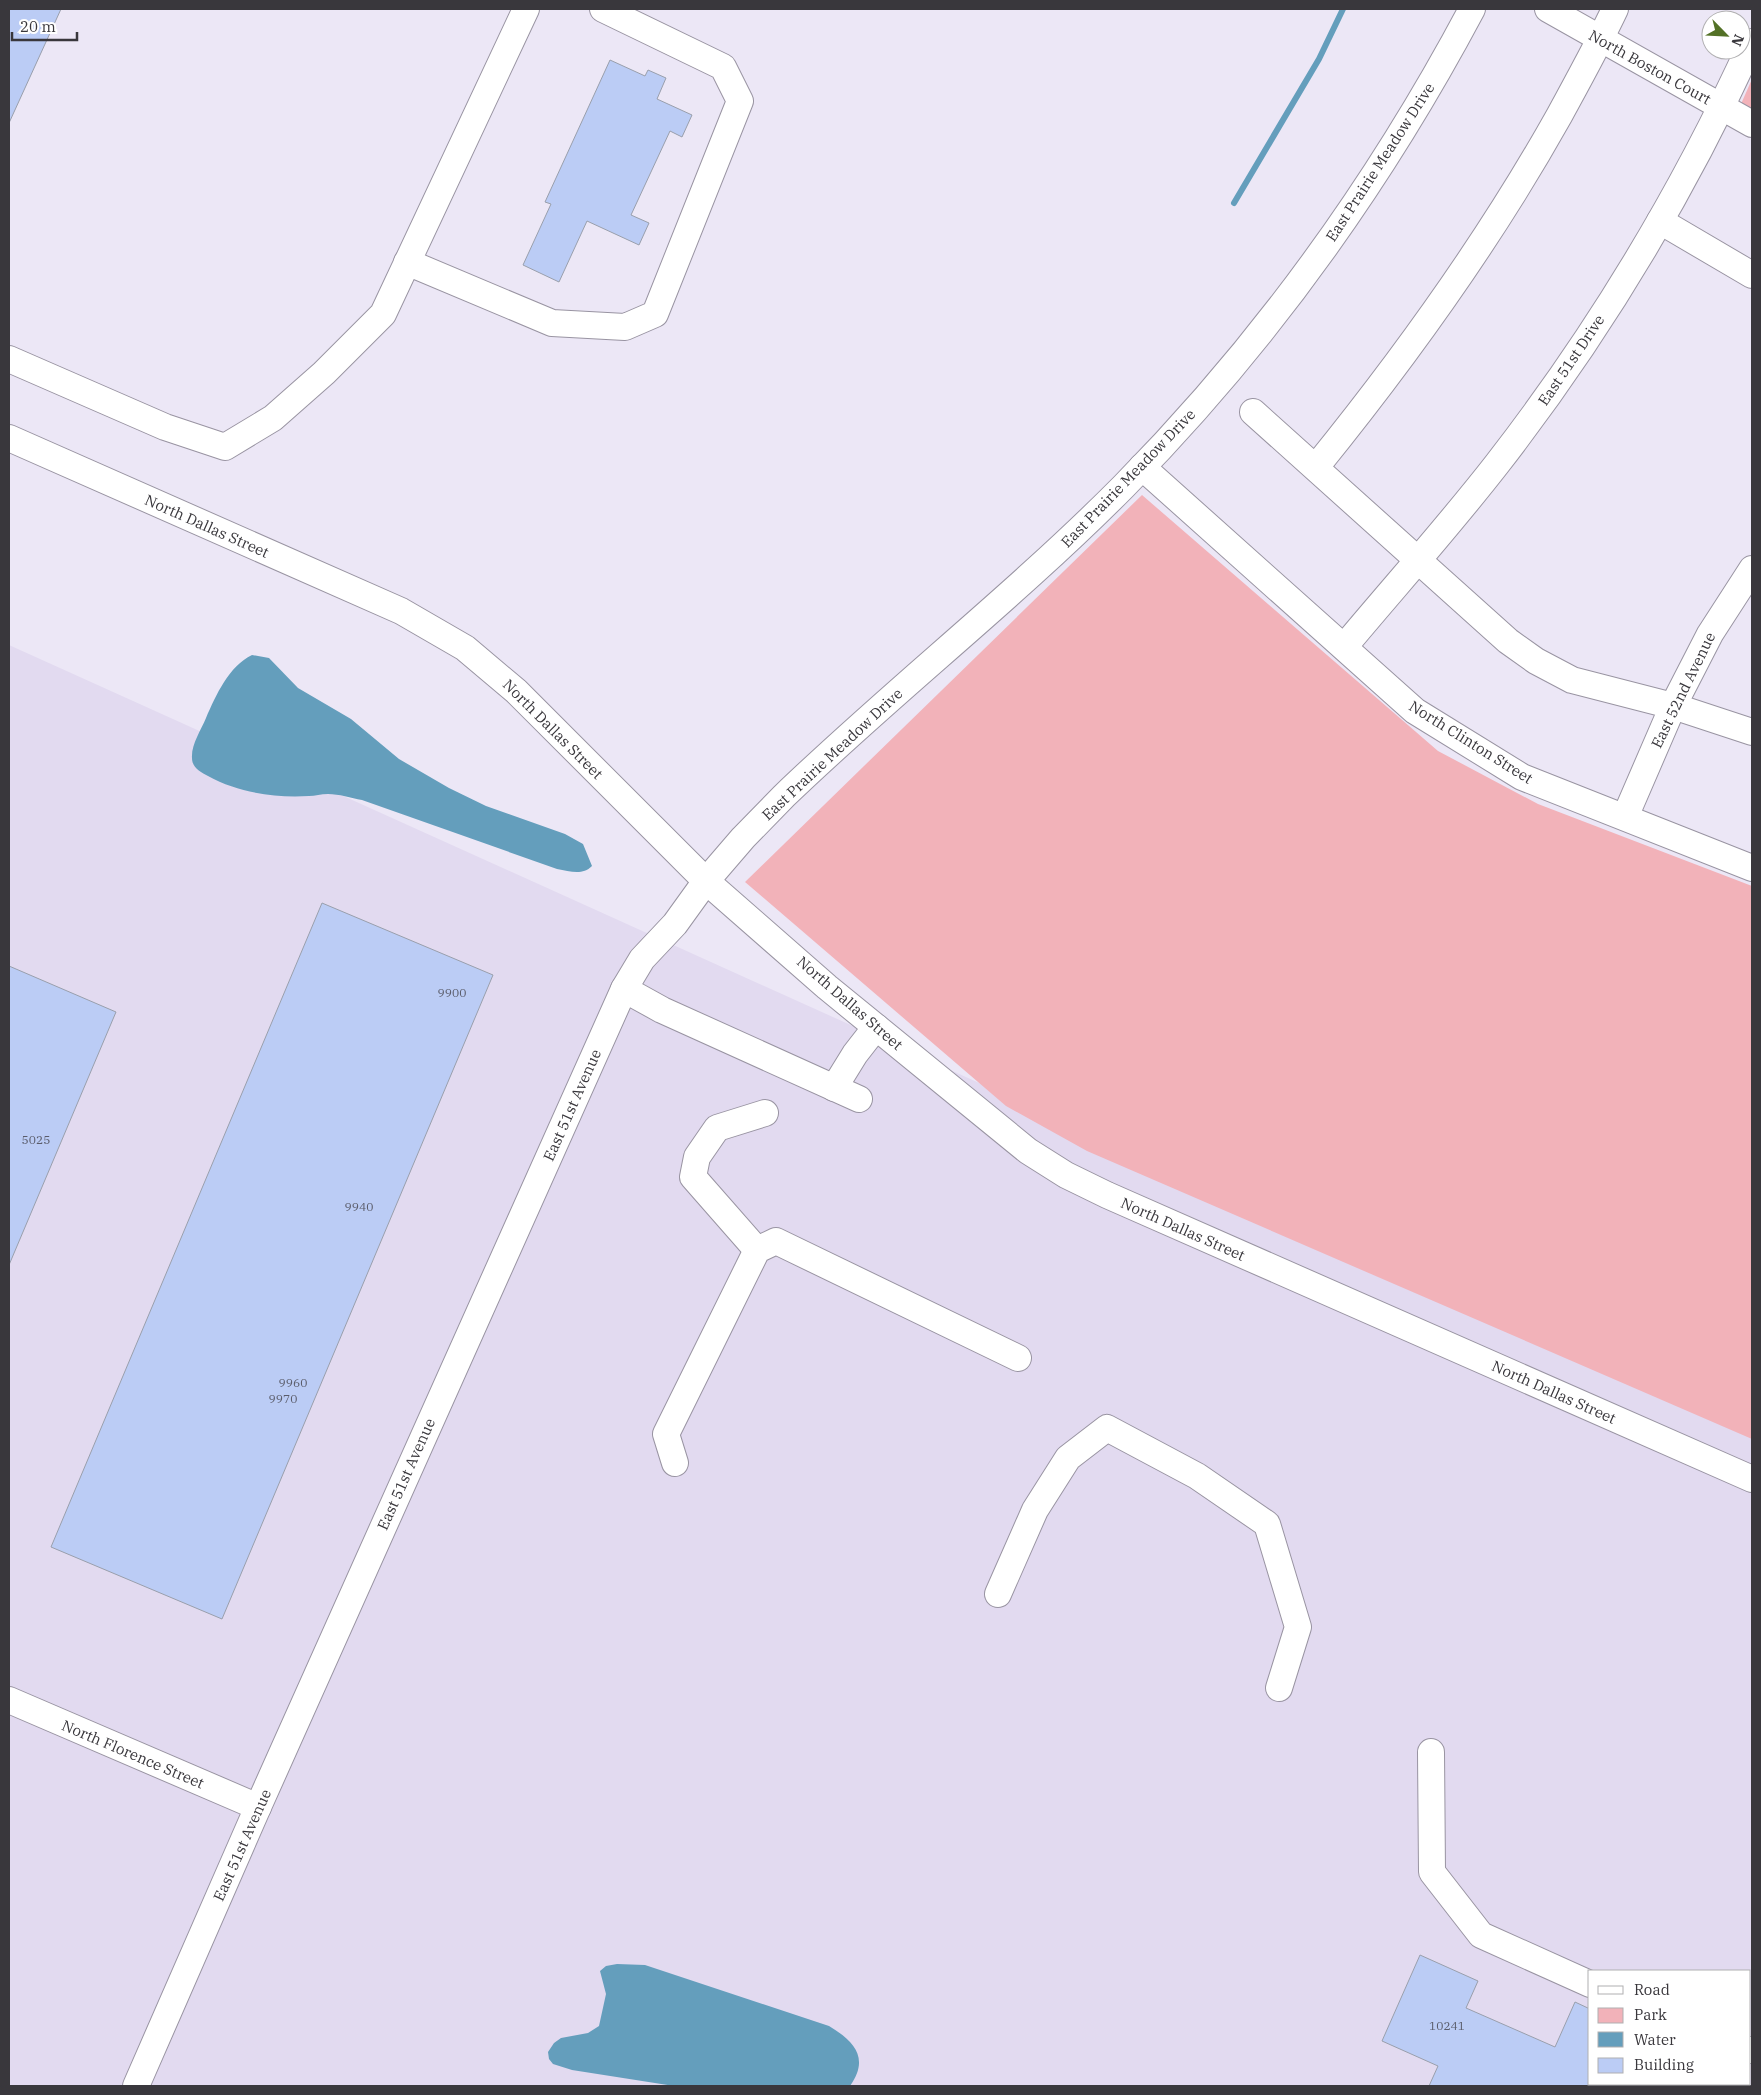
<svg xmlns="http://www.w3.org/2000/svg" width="1761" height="2095" font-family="'IBM Plex Serif',serif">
	<rect width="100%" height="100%" fill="#ece7f6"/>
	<path fill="#e2daf0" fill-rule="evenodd" d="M9 645 1752 1432V2086H9ZM1590 1971H1750V2084H1590Z"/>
	<g fill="#f2b2b9">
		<path d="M1752 79V111L1741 104Z"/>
		<path d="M1142 495 1438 751 1538 804 1752 886V1439L1087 1151 1006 1106 745 882Z"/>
	</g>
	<g fill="#649ebc">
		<path d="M252 655 269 658 298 688 351 719 399 759 449 788 486 806 565 834 583 844 592 866C582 876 570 871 557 869L362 800C351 798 339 794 328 794 321 794 315 796 309 796 275 798 239 793 208 776 201 772 192 768 192 758 191 745 201 730 206 718 216 695 229 666 252 655Z"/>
		<path d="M617 1964 645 1965 829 2026C854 2041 870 2058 850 2086H674L572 2070 553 2064 549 2059 548 2052 554 2043 561 2038 588 2033 599 2026 606 1994 600 1971 606 1966Z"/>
	</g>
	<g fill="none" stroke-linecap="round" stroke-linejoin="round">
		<path stroke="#649ebc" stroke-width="6" d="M1234 203 1319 59 1343 9"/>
	</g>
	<g fill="#bbccf5" stroke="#999fac">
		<path d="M9 9H61L9 123Z"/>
		<path d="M610 60 645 76 648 70 666 78 657 99 692 115 682 137 670 131 631 215 649 223 639 245 587 221 559 282 523 265 551 204 545 202Z"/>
		<path d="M322 903 493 975 222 1619 51 1547Z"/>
		<path d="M9 966 116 1012 9 1265Z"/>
		<path d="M1420 1955 1478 1981 1466 2008 1555 2047 1575 2002 1590 2009V2086H1429L1438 2066 1382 2041Z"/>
	</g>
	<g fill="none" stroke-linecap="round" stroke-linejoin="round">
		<g stroke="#9994a2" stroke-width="28">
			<g id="minor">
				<path d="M1548 9 1752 124"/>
				<path d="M1660 221 1752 275"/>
				<path d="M407 262 552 323 625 327 655 314 740 101 723 67 603 9"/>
				<path d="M9 359 165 427 225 447 273 418 324 373 383 314 526 9"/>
				<path d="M1253 412 1508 641 1536 661 1572 680 1673 706 1752 732"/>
				<path d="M9 438 401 611 465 648 516 691 706 881 827 987 1028 1151 1066 1175 1107 1195 1752 1479"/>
				<path d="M1142 467 1415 711 1522 777 1752 868"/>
				<path d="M1316 467C1406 356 1489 241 1559 116 1578 81 1598 45 1615 9"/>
				<path d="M1344 647C1395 586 1448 527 1497 464 1598 334 1684 191 1752 42"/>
				<path d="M1625 817 1673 706 1710 634 1752 569"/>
				<path d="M624 989 662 1010 859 1099"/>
				<path d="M834 1088 855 1054 876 1027"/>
				<path d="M757 1250 693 1177 697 1157 717 1128 765 1113"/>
				<path d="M675 1463 666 1434 757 1250 776 1241 1018 1358"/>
				<path d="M998 1594 1035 1510 1068 1458 1107 1428 1197 1476 1267 1524 1298 1627 1279 1688"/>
				<path d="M9 1700 258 1807"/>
				<path d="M1431 1752 1432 1872 1481 1935 1590 1984"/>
				<path d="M1750 2050H1752"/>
				<path d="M136 2086 258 1807 624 989 642 959 675 924 706 881 743 838 784 796C894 690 1016 595 1124 486 1263 345 1379 184 1472 9"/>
			</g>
		</g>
		<use href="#minor" stroke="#fff" stroke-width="26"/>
	</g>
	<g text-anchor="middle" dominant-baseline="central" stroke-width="4.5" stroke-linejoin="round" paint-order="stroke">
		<g font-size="12" fill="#5a5c6a">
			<text x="452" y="992">9900</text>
			<text x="36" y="1139">5025</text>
			<text x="359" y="1206">9940</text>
			<text x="293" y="1382">9960</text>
			<text x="283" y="1398">9970</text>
			<text x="1447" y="2025">10241</text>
		</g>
		<g font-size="15" fill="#39373c" stroke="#fff">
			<text transform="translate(1650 67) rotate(29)">North Boston Court</text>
			<text transform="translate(1380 162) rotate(-57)">East Prairie Meadow Drive</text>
			<text transform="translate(1571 360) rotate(-56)">East 51st Drive</text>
			<text transform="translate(1128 478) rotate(-46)">East Prairie Meadow Drive</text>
			<text transform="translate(207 526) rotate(24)">North Dallas Street</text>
			<text transform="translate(1683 690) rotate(-64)">East 52nd Avenue</text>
			<text transform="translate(553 729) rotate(45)">North Dallas Street</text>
			<text transform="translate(1471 742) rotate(32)">North Clinton Street</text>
			<text transform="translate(832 754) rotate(-43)">East Prairie Meadow Drive</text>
			<text transform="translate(850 1003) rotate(41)">North Dallas Street</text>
			<text transform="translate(572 1105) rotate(-66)">East 51st Avenue</text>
			<text transform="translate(1183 1229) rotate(24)">North Dallas Street</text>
			<text transform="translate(1554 1392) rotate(24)">North Dallas Street</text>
			<text transform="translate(406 1474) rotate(-66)">East 51st Avenue</text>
			<text transform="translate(133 1754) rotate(23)">North Florence Street</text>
			<text transform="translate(242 1845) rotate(-66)">East 51st Avenue</text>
		</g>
	</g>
	<rect width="1761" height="2095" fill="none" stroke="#39373c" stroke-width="20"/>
	<rect x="1588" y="1970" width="162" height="115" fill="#ffffff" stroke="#b0afb1"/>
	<rect x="1598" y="1986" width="25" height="8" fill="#ffffff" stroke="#b0afb1"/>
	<text x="1634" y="1995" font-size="15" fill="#39373c">Road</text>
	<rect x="1598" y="2008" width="25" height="15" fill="#f2b2b9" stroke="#b0afb1"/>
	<text x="1634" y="2020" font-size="15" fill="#39373c">Park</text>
	<rect x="1598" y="2032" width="25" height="15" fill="#649ebc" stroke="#b0afb1"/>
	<text x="1634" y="2045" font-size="15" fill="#39373c">Water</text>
	<rect x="1598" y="2058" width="25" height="15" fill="#bbccf5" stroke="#b0afb1"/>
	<text x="1634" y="2070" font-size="15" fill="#39373c">Building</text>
	<g transform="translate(1726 35) rotate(114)"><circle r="24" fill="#ffffff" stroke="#b0afb1"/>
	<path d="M0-4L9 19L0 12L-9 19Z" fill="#537126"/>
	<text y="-8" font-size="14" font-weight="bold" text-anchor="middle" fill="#39373c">N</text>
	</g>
	<path d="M12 32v8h65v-8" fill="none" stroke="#39373c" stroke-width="2.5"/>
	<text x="20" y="32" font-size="15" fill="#39373c" stroke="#ffffff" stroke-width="4" paint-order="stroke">20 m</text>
</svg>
